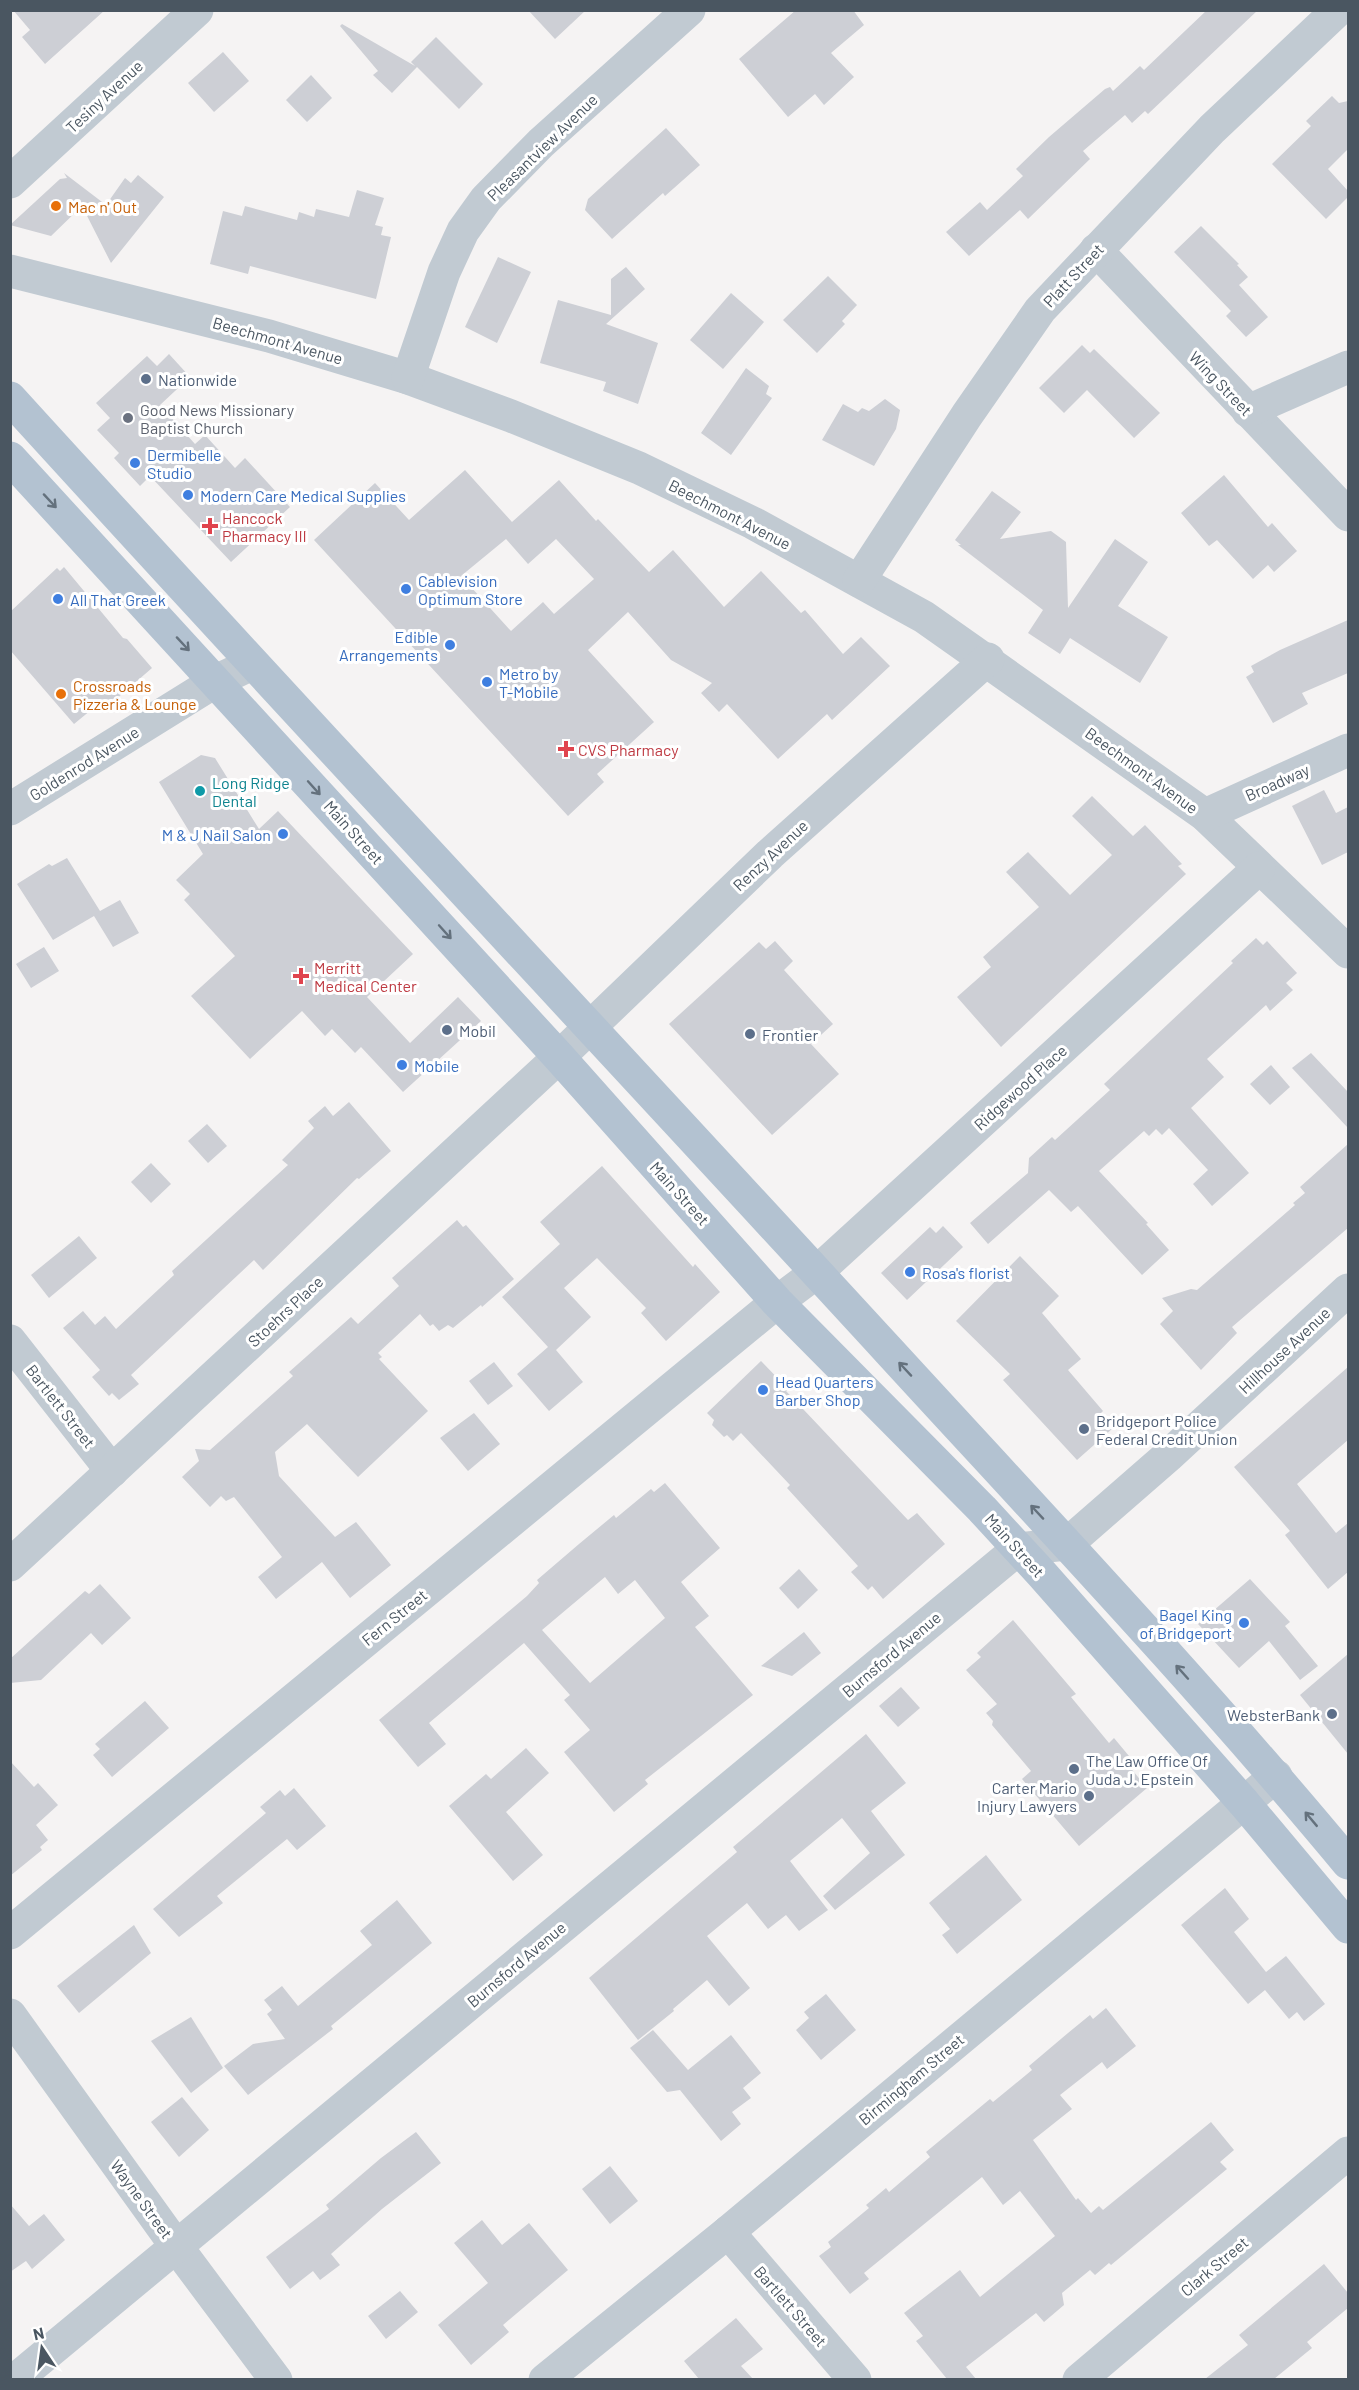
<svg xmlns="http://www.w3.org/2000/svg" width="1359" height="2390" font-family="Barlow,sans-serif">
	<rect width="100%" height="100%" fill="#f5f3f3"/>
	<g fill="#cdcfd5" fill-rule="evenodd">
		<path d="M13 10H105L45 64 22 37 30 30Z"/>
		<path d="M528 10H586L555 39Z"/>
		<path d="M796 10H853L864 25 831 53 854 77 824 105 815 94 788 117 739 59Z"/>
		<path d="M1207 10H1258L1148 114 1145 111 1132 123 1125 115 1083 151 1090 159 1028 219 1020 210 969 256 946 232 980 202 987 210 1023 176 1016 169 1049 137 1105 89 1110 87 1113 91 1140 66 1144 70Z"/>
		<path d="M342 24 415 66 411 62 436 37 483 84 459 109 417 67 392 93 373 75 378 71 340 26Z"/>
		<path d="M223 52 249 81 214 112 188 83Z"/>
		<path d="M311 75 332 98 307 122 286 100Z"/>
		<path d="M1332 96 1339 103 1348 101V149L1328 169 1348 191V197L1326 219 1272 164 1311 126 1306 121Z"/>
		<path d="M666 128 700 165 665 196 663 193 612 239 585 210 588 199Z"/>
		<path d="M64 173 106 205 125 178 131 183 138 175 164 197 111 263 82 206 51 236 10 225 60 179 67 178Z"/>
		<path d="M357 190 384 198 375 225 383 227 381 235 391 237 376 299 250 266 248 274 210 264 223 211 242 216 245 206 297 220 299 212 314 217 316 209 349 217Z"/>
		<path d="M1201 226 1239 264 1237 265 1248 277 1239 285 1268 317 1246 337 1226 316 1231 311 1174 252Z"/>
		<path d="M498 257 531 272 497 343 465 327Z"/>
		<path d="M626 267 645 289 606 324 658 343 638 404 603 391 606 382 540 363 558 300 611 315V279Z"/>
		<path d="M828 276 857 305 842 321 845 324 817 353 783 320Z"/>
		<path d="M731 293 764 322 723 369 690 340Z"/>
		<path d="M1082 345 1090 353 1094 349 1160 413 1134 438 1087 390 1064 413 1039 388Z"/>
		<path d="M169 354 190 377 160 405 195 444 205 435 235 468 245 458 290 507 231 562 150 476 140 486 114 458 119 453 97 430 110 418 96 403 147 356 157 366Z"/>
		<path d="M746 368 769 386 766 394 772 398 731 455 701 433Z"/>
		<path d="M885 399 900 410 896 429 874 466 822 440 843 404 858 412 862 408 869 411Z"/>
		<path d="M465 470 512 522 559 480 596 521 598 519 649 572 673 550 724 607 761 571 801 613 805 610 843 654 861 637 890 666 832 720 827 714 778 759 727 704 719 712 701 693 712 683 671 660 628 612 588 650 654 722 597 774 604 782 568 816 314 540 375 483 409 520ZM506 539 528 564 556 539 594 579 554 614 543 602 511 631 461 576Z"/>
		<path d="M1224 475 1268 527 1272 523 1297 551 1274 572 1268 565 1253 579 1217 540 1209 546 1181 513Z"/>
		<path d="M992 491 1021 512 1000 539 1051 531 1066 542 1068 608 1115 539 1148 562 1118 606 1168 637 1140 683 1070 638 1060 654 1028 633 1043 610 958 545H961L955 540Z"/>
		<path d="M64 567 123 638 127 639 152 668 107 707 102 701 74 724 10 650V612L57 568 60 571Z"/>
		<path d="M1348 620V673L1302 693 1308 704 1273 723 1246 677 1254 672 1251 666 1280 650Z"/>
		<path d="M201 755 215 758 259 829 278 811 413 954 367 997 410 1043 458 997 481 1021 403 1092 361 1047 355 1053 332 1029 325 1036 302 1011 250 1059 191 996 235 956 184 900 190 894 176 880 203 854 159 782Z"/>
		<path d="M1324 790 1336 813 1348 807V852L1322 865 1292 806Z"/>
		<path d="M1092 796 1133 836 1145 825 1182 864 1178 866 1186 874 1001 1047 957 997 991 967 983 957 1039 907 1006 872 1028 852 1070 895 1112 855 1072 816Z"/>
		<path d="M67 858 100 911 120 900 139 933 113 947 94 916 53 940 17 884 49 864 52 866Z"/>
		<path d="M1256 938 1263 945 1267 941 1297 973 1286 983 1293 990 1270 1011 1266 1005 1207 1059 1224 1077 1191 1108 1249 1173 1212 1206 1193 1184 1208 1170 1169 1128 1162 1135 1156 1129 1149 1136 1144 1131 1099 1171 1148 1223 1146 1224 1169 1250 1142 1275 1078 1206 1071 1212 1049 1190 988 1244 970 1223 1028 1173 1029 1158 1052 1137 1055 1140 1110 1090 1104 1084 1233 963 1231 961Z"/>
		<path d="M775 941 793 961 784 970 833 1024 811 1044 839 1074 772 1135 669 1024 759 942 766 949Z"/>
		<path d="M44 947 59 971 31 988 16 964Z"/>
		<path d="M1311 1053 1348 1092V1128L1292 1068Z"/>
		<path d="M1271 1065 1290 1087 1270 1105 1250 1084Z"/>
		<path d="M349 1102 391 1151 359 1179 357 1178 263 1270 254 1260 131 1375 139 1384 119 1400 112 1393 109 1396 92 1377 100 1370 63 1328 83 1311 95 1325 105 1316 116 1329 174 1275 172 1271 288 1165 282 1160 314 1128 308 1121 325 1106 333 1116Z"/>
		<path d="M207 1124 227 1146 208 1163 188 1141Z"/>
		<path d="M1348 1144V1228L1232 1327 1237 1333 1201 1370 1160 1324 1173 1311 1162 1298 1191 1289 1197 1290 1295 1205 1293 1203 1305 1193 1300 1187Z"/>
		<path d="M151 1163 171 1184 151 1203 131 1182Z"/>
		<path d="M602 1166 693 1267 695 1264 720 1292 666 1341 641 1313 646 1308 597 1258 564 1288 591 1317 556 1350 583 1382 549 1411 517 1374 548 1347 502 1297 560 1244 540 1222Z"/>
		<path d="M457 1220 463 1227 466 1225 514 1279 482 1307 481 1305 453 1328 448 1325 439 1331 433 1324 430 1326 420 1314 378 1353 382 1357 379 1359 428 1411 358 1477 307 1424 275 1452 279 1476 335 1537 356 1522 391 1565 350 1598 322 1562 276 1599 258 1577 282 1557 234 1497 226 1501 221 1496 210 1507 182 1477 199 1461 195 1449 210 1450 293 1376 289 1372 351 1317 358 1324 399 1286 392 1278Z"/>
		<path d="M943 1226 963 1247 907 1300 881 1273 930 1227 936 1233Z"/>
		<path d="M79 1236 97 1258 49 1298 31 1275Z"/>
		<path d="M1020 1256 1059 1296 1042 1313 1081 1359 1068 1370 1103 1411 1099 1415 1112 1429 1077 1460 1003 1380 1010 1374 956 1321Z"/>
		<path d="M761 1361 788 1389 786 1391 908 1520 917 1513 945 1544 883 1599 872 1586 868 1590 851 1572 858 1566 787 1488 790 1485 741 1433 733 1441 727 1435 724 1437 712 1425 714 1420 707 1413Z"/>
		<path d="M494 1362 513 1386 488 1405 469 1381Z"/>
		<path d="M1348 1367V1440L1297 1484 1336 1533 1348 1523V1572L1328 1589 1285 1535 1290 1531 1234 1467Z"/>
		<path d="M474 1413 500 1444 468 1471 440 1438Z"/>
		<path d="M665 1483 720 1548 681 1582 709 1616 695 1627 753 1695 645 1780 648 1784 614 1812 564 1752 590 1730 564 1700 570 1695 524 1643 429 1723 446 1744 418 1767 379 1720 527 1596 539 1583 537 1580 579 1544 614 1515 616 1518 651 1489 654 1492ZM605 1577 618 1594 635 1580 665 1618 590 1683 542 1630Z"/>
		<path d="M799 1569 818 1590 798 1609 779 1588Z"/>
		<path d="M1250 1579 1290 1622 1285 1626 1318 1666 1300 1680 1269 1641 1239 1668 1198 1624Z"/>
		<path d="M100 1584 131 1618 102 1645 91 1633 41 1680 10 1683V1659L85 1591 89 1594Z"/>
		<path d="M1013 1620 1076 1694 1071 1697 1109 1743 1114 1738 1134 1762 1129 1766 1147 1788 1079 1846 1022 1779 1031 1771 992 1725 993 1721 986 1713 997 1704 966 1670 981 1657 977 1653Z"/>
		<path d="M804 1632 821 1653 792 1676 761 1666Z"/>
		<path d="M1348 1654V1754L1300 1695Z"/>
		<path d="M901 1687 920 1708 898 1727 879 1706Z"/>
		<path d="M145 1701 169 1728 112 1777 93 1755 100 1749 95 1744Z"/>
		<path d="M866 1734 906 1783 871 1811 905 1855 835 1910 823 1896 870 1853 842 1818 790 1861 828 1910 799 1931 786 1915 768 1929 747 1903 707 1936 750 1988 729 2006 707 1980 673 2009 674 2011 638 2040 589 1978 737 1852 733 1847Z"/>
		<path d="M526 1748 549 1773 506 1812 543 1855 513 1881 449 1806 486 1774 491 1779Z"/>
		<path d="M10 1761 34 1787 38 1783 58 1805 36 1825 48 1840 40 1847 42 1850 10 1876Z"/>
		<path d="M294 1788 326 1826 297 1850 287 1839 217 1896 223 1903 179 1937 153 1909 266 1813 260 1807 280 1790 285 1796Z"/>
		<path d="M986 1855 1022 1900 957 1954 942 1935 950 1929 929 1903Z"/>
		<path d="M1225 1888 1249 1919 1234 1932 1266 1972 1286 1956 1325 2004 1304 2021 1297 2012 1289 2019 1265 1990 1248 2004 1181 1925Z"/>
		<path d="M397 1900 432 1943 331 2026 333 2029 248 2095 224 2066 253 2044 285 2039 267 2014 272 2010 264 2000 282 1986 298 2006 372 1945 360 1931Z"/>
		<path d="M134 1925 151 1953 79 2013 57 1986Z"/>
		<path d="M826 1994 856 2030 821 2060 796 2030 809 2018 804 2012Z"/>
		<path d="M1106 2008 1136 2046 1107 2069 1102 2062 1060 2095 1072 2109 1033 2140 1076 2200 1078 2198 1091 2213 1099 2206 1103 2210 1211 2122 1234 2150 1220 2162 1227 2169 1111 2265 1109 2263 1095 2275 1090 2270 1062 2293 1064 2305 1044 2322 1036 2313 966 2367 976 2379H947L916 2341 923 2336 904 2313 960 2270 980 2297 1055 2236 1020 2191 1003 2205 982 2177 864 2273 869 2279 850 2294 819 2256 831 2247 828 2242 869 2208 866 2205 886 2188 889 2192 930 2157 926 2152 990 2099 993 2102 1032 2070 1029 2066 1068 2033 1090 2015 1093 2019Z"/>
		<path d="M191 2017 223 2068 191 2093 151 2041Z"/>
		<path d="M653 2030 688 2070 731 2035 761 2073 743 2088 751 2098 732 2112 741 2124 721 2141 680 2090 667 2092 630 2048Z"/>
		<path d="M182 2097 209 2130 179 2157 151 2122Z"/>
		<path d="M416 2132 441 2163 382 2209 331 2254 340 2265 320 2280 313 2271 290 2289 266 2257 329 2209 326 2205 381 2158Z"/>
		<path d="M610 2166 638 2201 610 2224 582 2189Z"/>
		<path d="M10 2204 29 2226 44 2214 65 2240 32 2269 26 2261 10 2272Z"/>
		<path d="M482 2220 502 2245 529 2223 568 2270 503 2325 509 2332 471 2365 438 2325 488 2283 454 2243Z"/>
		<path d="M1324 2264 1348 2293V2308L1307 2342 1312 2348 1274 2379H1205L1248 2345 1239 2335Z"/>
		<path d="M400 2291 418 2312 386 2339 368 2316Z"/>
		<path d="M736 2318 763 2349 741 2366 753 2379H699L684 2361Z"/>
	</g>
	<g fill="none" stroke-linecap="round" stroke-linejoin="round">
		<g stroke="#c1cad2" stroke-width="33">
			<path d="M10 182 197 10"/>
			<path d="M1096 250 1348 515"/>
			<path d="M10 271 269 336 408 378 511 416 639 468 753 523 924 617 1205 815 1348 952"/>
			<path d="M408 378 444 272 463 231 486 199 541 143 689 10"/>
			<path d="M1248 411 1348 367"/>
			<path d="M859 581 967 415 1040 310 1212 129 1338 10"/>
			<path d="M10 809 216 681 252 664"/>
			<path d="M1205 815 1348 750"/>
			<path d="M10 1341 112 1471"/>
			<path d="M10 1565 559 1057 770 854 988 659"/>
			<path d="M10 1933 777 1302 817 1272 1259 868"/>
			<path d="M10 2015 176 2246 276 2380"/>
			<path d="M728 2232 855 2380"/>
			<path d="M15 2380 1018 1549 1067 1544 1168 1456 1348 1290"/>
			<path d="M545 2380 728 2232 1276 1776"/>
			<path d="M1079 2380 1348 2153"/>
		</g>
		<g stroke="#b3c2d1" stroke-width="33">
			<path d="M10 398C301 718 597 1033 889 1351 1044 1520 1202 1687 1348 1863"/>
			<path d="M10 458 559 1057 777 1302 982 1509 1041 1573 1244 1803 1348 1927"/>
		</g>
	</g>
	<defs><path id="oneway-shaft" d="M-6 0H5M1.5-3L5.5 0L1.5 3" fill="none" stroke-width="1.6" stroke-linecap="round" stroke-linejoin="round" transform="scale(1.5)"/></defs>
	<g stroke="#64717d">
		<use href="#oneway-shaft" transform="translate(50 501) rotate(47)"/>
		<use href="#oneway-shaft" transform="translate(183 644) rotate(47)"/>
		<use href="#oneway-shaft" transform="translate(314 788) rotate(48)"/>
		<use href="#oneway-shaft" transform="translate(445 932) rotate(48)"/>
		<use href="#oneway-shaft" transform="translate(905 1369) rotate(-133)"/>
		<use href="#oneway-shaft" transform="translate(1037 1512) rotate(-133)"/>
		<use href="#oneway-shaft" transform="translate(1182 1672) rotate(-132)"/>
		<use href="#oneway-shaft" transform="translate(1311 1819) rotate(-130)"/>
	</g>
	<g fill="#e8710a" stroke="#fff" stroke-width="2">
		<circle cx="56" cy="206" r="6"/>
		<circle cx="61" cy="694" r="6"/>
	</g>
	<g fill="#5c6f8a" stroke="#fff" stroke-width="2">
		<circle cx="146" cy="379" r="6"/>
		<circle cx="447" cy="1030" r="6"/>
		<circle cx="750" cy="1034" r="6"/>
		<circle cx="1084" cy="1429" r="6"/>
		<circle cx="1332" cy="1714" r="6"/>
		<circle cx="1074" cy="1769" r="6"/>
		<circle cx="1089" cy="1796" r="6"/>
	</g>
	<circle fill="#6b7280" stroke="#fff" stroke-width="2" cx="128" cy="418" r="6"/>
	<g fill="#3f7fe0" stroke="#fff" stroke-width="2">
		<circle cx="135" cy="463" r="6"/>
		<circle cx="188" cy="495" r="6"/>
		<circle cx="406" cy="589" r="6"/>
		<circle cx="58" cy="599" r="6"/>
		<circle cx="450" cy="645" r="6"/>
		<circle cx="487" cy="682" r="6"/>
		<circle cx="283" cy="834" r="6"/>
		<circle cx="402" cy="1065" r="6"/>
		<circle cx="910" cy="1272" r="6"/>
		<circle cx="763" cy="1390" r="6"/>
		<circle cx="1244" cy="1623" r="6"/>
	</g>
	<g fill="#e0444e" stroke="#fff" stroke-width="2">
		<path d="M207 517h6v6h6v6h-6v6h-6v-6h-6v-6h6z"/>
		<path d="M563 740h6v6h6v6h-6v6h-6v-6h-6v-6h6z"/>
		<path d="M298 967h6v6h6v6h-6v6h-6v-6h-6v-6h6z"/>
	</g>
	<circle fill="#0f9aa8" stroke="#fff" stroke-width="2" cx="200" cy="791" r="6"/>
	<g text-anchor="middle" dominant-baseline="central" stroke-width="6" stroke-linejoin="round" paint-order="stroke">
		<g font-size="16" fill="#4a5661" stroke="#fff">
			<text transform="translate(104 96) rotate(-43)">Tesiny Avenue</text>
			<text transform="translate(542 147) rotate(-44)">Pleasantview Avenue</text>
			<text transform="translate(1073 275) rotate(-47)">Platt Street</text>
			<text transform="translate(278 340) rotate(16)">Beechmont Avenue</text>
			<text transform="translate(1221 383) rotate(46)">Wing Street</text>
			<text transform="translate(730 514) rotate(27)">Beechmont Avenue</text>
			<text transform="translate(84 763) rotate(-32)">Goldenrod Avenue</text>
			<text transform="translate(1142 770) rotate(36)">Beechmont Avenue</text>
			<text transform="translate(1277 782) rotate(-24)">Broadway</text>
			<text transform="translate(354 832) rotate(48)">Main Street</text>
			<text transform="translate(770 855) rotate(-43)">Renzy Avenue</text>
			<text transform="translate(1020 1087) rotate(-42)">Ridgewood Place</text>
			<text transform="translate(680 1193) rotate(48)">Main Street</text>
			<text transform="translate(285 1311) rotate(-43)">Stoehrs Place</text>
			<text transform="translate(1284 1350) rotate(-43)">Hillhouse Avenue</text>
			<text transform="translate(61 1406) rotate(52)">Bartlett Street</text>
			<text transform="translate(1015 1545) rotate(48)">Main Street</text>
			<text transform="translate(394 1617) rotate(-39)">Fern Street</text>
			<text transform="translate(891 1654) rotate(-40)">Burnsford Avenue</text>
			<text transform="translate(516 1964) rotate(-40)">Burnsford Avenue</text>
			<text transform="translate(911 2079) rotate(-40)">Birmingham Street</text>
			<text transform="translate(142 2199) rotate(54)">Wayne Street</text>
			<text transform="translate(1214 2266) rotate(-40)">Clark Street</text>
			<text transform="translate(791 2306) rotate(49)">Bartlett Street</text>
		</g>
		<g font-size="16" fill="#c56008" stroke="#fff" text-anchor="start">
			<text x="68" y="206">Mac n' Out</text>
			<text x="73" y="685">Crossroads<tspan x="73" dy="18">Pizzeria &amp; Lounge</tspan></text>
		</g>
		<g font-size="16" fill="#4e5e75" stroke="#fff" text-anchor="start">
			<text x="158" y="379">Nationwide</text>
			<text x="459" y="1030">Mobil</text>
			<text x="762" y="1034">Frontier</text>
			<text x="1096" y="1420">Bridgeport Police<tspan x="1096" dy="18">Federal Credit Union</tspan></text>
			<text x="1320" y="1714" text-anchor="end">WebsterBank</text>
			<text x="1086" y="1760">The Law Office Of<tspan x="1086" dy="18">Juda J. Epstein</tspan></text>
			<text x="1077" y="1787" text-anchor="end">Carter Mario<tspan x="1077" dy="18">Injury Lawyers</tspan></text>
		</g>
		<g font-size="16" fill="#5b616d" stroke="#fff" text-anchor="start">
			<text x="140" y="409">Good News Missionary<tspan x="140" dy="18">Baptist Church</tspan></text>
		</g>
		<g font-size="16" fill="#366cbe" stroke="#fff" text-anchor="start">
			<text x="147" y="454">Dermibelle<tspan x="147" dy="18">Studio</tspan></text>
			<text x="200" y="495">Modern Care Medical Supplies</text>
			<text x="418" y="580">Cablevision<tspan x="418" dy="18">Optimum Store</tspan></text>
			<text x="70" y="599">All That Greek</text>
			<text x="438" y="636" text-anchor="end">Edible<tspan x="438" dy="18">Arrangements</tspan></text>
			<text x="499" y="673">Metro by<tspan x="499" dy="18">T-Mobile</tspan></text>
			<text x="271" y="834" text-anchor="end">M &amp; J Nail Salon</text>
			<text x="414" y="1065">Mobile</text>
			<text x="922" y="1272">Rosa's florist</text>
			<text x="775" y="1381">Head Quarters<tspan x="775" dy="18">Barber Shop</tspan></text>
			<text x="1232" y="1614" text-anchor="end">Bagel King<tspan x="1232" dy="18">of Bridgeport</tspan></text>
		</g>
		<g font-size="16" fill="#be3a42" stroke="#fff" text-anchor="start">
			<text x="222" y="517">Hancock<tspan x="222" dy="18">Pharmacy III</tspan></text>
			<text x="578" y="749">CVS Pharmacy</text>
			<text x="314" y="967">Merritt<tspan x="314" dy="18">Medical Center</tspan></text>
		</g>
		<g font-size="16" fill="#0d838f" stroke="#fff" text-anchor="start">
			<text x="212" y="782">Long Ridge<tspan x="212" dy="18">Dental</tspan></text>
		</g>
	</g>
	<rect width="1359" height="2390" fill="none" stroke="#4a5661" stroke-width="24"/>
	<g transform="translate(42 2348) rotate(347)" stroke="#ffffff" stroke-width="4.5" paint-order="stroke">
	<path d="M0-4.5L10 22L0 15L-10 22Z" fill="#4a5661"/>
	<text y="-9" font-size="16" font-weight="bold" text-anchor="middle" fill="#4a5661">N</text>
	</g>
</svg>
